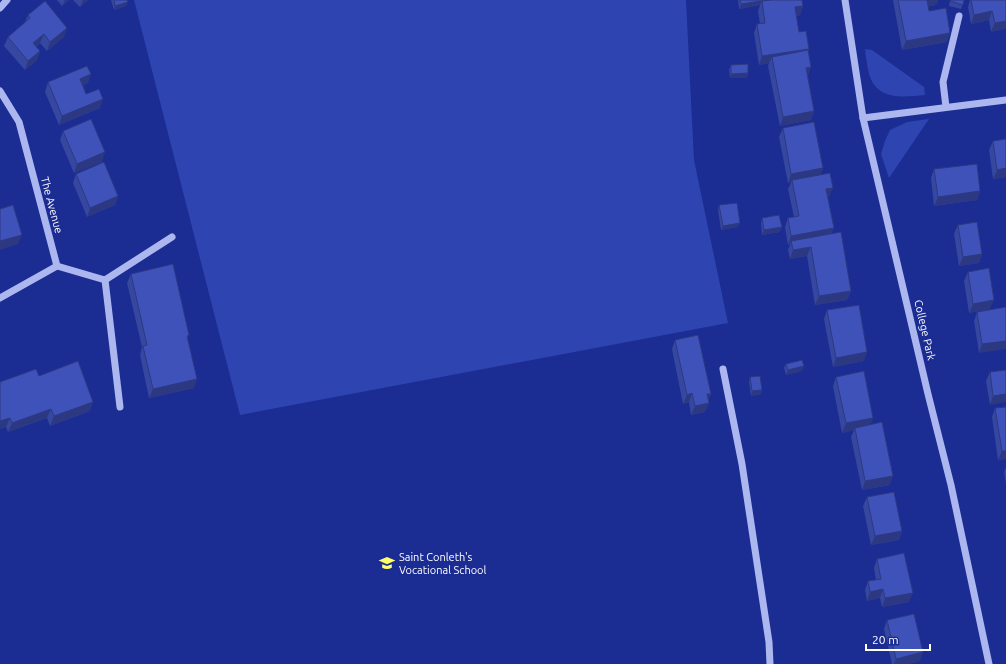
<svg xmlns="http://www.w3.org/2000/svg" width="1006" height="664" font-family="Ubuntu,sans-serif">
	<rect width="100%" height="100%" fill="#1b2c93"/>
	<g fill="#2e44b1">
		<path d="M134 0H686L694 160 728 323 240 415Z"/>
		<path d="M865 49 872 50 924 87 925 95C903 97 877 101 869 74 867 66 866 57 865 49Z"/>
		<path d="M929 119 889 178 881 154 885 141 890 130 907 122Z"/>
	</g>
	<g fill="none" stroke-linecap="round" stroke-linejoin="round">
		<g stroke="#acb7ef" stroke-width="7">
			<path d="M845 0 863 118 928 394 951 485 989 664"/>
			<path d="M0 8 7 0"/>
			<path d="M0 91 19 122 57 266 0 298"/>
			<path d="M946 107 943 82 959 16"/>
			<path d="M863 118 1006 100"/>
			<path d="M57 266 105 280 120 407"/>
			<path d="M105 280 172 237"/>
			<path d="M723 369 742 464 769 642 770 664"/>
		</g>
	</g>
	<g fill="#36479f">
		<path d="M57 0H69L62 6Z"/>
		<path d="M73 0H88L80 7Z"/>
		<path d="M111 0H127L126 6 114 10Z"/>
		<path d="M738 0H770L803 6 800 15 796 16 799 32 808 50V76L814 111 811 120 780 126 768 66 769 63 759 65 754 33 757 24H760L758 11 760 5 739 9Z"/>
		<path d="M893 0H938L936 5 928 6 929 11 947 42 902 50Z"/>
		<path d="M950 0H964L961 9 949 6Z"/>
		<path d="M970 0H1006L991 32 989 20 971 24 968 7Z"/>
		<path d="M28 15 64 37 47 51 40 43 36 47 40 51 37 60 25 70 4 46 8 37 25 22Z"/>
		<path d="M731 65 748 73 747 78H730L729 70Z"/>
		<path d="M48 82 88 83 83 85 86 94 100 108 59 125 45 92Z"/>
		<path d="M783 128 823 168 820 175 829 197H828L831 234 851 291 847 300 815 305 807 256 790 259 788 250 790 245H788L785 227 788 218 794 217 788 189 791 183H788L779 137Z"/>
		<path d="M63 131 102 162 74 173 60 140Z"/>
		<path d="M993 141 1006 177 993 179 989 150Z"/>
		<path d="M934 169 980 191 977 200 934 206 931 178Z"/>
		<path d="M76 174 118 196 115 205 87 217 73 183Z"/>
		<path d="M719 205 738 227 721 230 718 210Z"/>
		<path d="M762 218 780 232 762 235 761 223Z"/>
		<path d="M958 225 982 254 979 263 959 266 954 234Z"/>
		<path d="M968 272 990 309 969 313 964 281Z"/>
		<path d="M131 274 189 335 187 339 194 388 149 398 140 355 142 347 127 283Z"/>
		<path d="M1006 307 979 353 974 321 977 312Z"/>
		<path d="M827 310 864 361 833 367 824 319Z"/>
		<path d="M675 340 711 394 708 400 709 403 705 412 691 415 689 402 683 404 672 349Z"/>
		<path d="M786 364 802 371 786 375 784 368Z"/>
		<path d="M1006 370 990 405 986 381 990 372Z"/>
		<path d="M39 376 90 411 50 426 47 418 8 432 6 427 0 429Z"/>
		<path d="M750 377 762 390 761 394 751 396 749 382Z"/>
		<path d="M836 377 871 425 890 485 862 490 851 437 854 430 842 433 833 386Z"/>
		<path d="M1006 407V459L998 460 992 417 995 408Z"/>
		<path d="M1006 467V484L1004 472Z"/>
		<path d="M867 497 902 531 899 540 871 545 863 506Z"/>
		<path d="M877 559 909 602 882 607 880 598 867 601 865 590 868 581 876 580 874 568Z"/>
		<path d="M887 620 920 661 908 664H892L884 629Z"/>
	</g>
	<g fill="#2c3982">
		<path d="M65 0H69L62 6Z"/>
		<path d="M83 0H88L80 7Z"/>
		<path d="M768 0H770L762 1 760 5 739 9 741 4Z"/>
		<path d="M926 0H938L936 5 923 7Z"/>
		<path d="M128 2 126 6 114 10 115 6Z"/>
		<path d="M803 6 800 15 792 17 795 7Z"/>
		<path d="M992 11 989 20 971 24 974 15Z"/>
		<path d="M1006 21V29L991 32 995 23Z"/>
		<path d="M67 28 64 37 47 51 50 42Z"/>
		<path d="M950 33 947 42 902 50 906 41Z"/>
		<path d="M44 34 40 43 30 52 33 43Z"/>
		<path d="M809 49 805 58 772 57 769 63 759 65 762 56Z"/>
		<path d="M40 51 37 60 25 70 28 61Z"/>
		<path d="M811 67 808 76 806 68Z"/>
		<path d="M748 73 747 78H730L731 74Z"/>
		<path d="M91 74 88 83 77 88 80 79Z"/>
		<path d="M103 99 100 108 59 125 62 116Z"/>
		<path d="M814 111 811 120 780 126 783 117Z"/>
		<path d="M105 152 102 162 74 173 77 164Z"/>
		<path d="M823 168 819 177 792 180 791 183H788L791 174Z"/>
		<path d="M1006 168V177L993 179 997 170Z"/>
		<path d="M833 188 829 197 823 198 826 189Z"/>
		<path d="M980 191 977 200 934 206 938 197Z"/>
		<path d="M118 196 115 205 87 217 90 208Z"/>
		<path d="M740 223 738 227 721 230 723 226Z"/>
		<path d="M782 227 780 232 762 235 764 230Z"/>
		<path d="M834 228 830 237 791 241 790 245H788L791 236Z"/>
		<path d="M22 235 18 244 0 250V241Z"/>
		<path d="M811 247 807 256 790 259 793 250Z"/>
		<path d="M982 254 979 263 959 266 963 257Z"/>
		<path d="M851 291 847 300 815 305 819 296Z"/>
		<path d="M994 300 990 309 969 313 973 304Z"/>
		<path d="M1006 341V349L979 353 982 344Z"/>
		<path d="M867 352 864 361 833 367 836 358Z"/>
		<path d="M804 366 802 371 786 375 788 370Z"/>
		<path d="M197 379 194 388 149 398 153 389Z"/>
		<path d="M762 390 761 394 751 396 752 391Z"/>
		<path d="M692 393 689 402 683 404 687 395Z"/>
		<path d="M707 394H711L707 403Z"/>
		<path d="M1006 394V402L990 405 993 396Z"/>
		<path d="M93 402 90 411 50 426 54 416Z"/>
		<path d="M709 403 705 412 691 415 695 406Z"/>
		<path d="M51 409 47 418 8 432 12 423Z"/>
		<path d="M10 418 6 427 0 429V421Z"/>
		<path d="M873 418 870 427 855 428 854 430 842 433 846 423Z"/>
		<path d="M1002 451H1006V459L998 460Z"/>
		<path d="M893 476 890 485 862 490 865 481Z"/>
		<path d="M902 531 899 540 871 545 875 536Z"/>
		<path d="M883 589 880 598 867 601 870 592Z"/>
		<path d="M913 593 909 602 882 607 885 598Z"/>
		<path d="M923 652 920 661 908 664H894L896 659Z"/>
	</g>
	<g fill="#3f52b9" stroke="#2c3982">
		<path d="M114 0H127L128 2 115 6Z"/>
		<path d="M740 0H768L741 4Z"/>
		<path d="M772 0H802L803 6 795 7 799 32 806 31 809 49 762 56 757 24 765 23 762 1Z"/>
		<path d="M898 0H927L929 11 946 8 950 33 906 41Z"/>
		<path d="M951 0H964L963 5 950 1Z"/>
		<path d="M971 0H1006V21L995 23 992 11 974 15Z"/>
		<path d="M45 1 67 28 50 42 44 34 33 43 40 51 28 61 8 37 30 18 28 15Z"/>
		<path d="M808 50 811 67 806 68 814 111 783 117 772 57Z"/>
		<path d="M748 64V73L731 74V65Z"/>
		<path d="M87 66 91 74 80 79 86 94 99 89 103 99 62 116 48 82Z"/>
		<path d="M91 119 105 152 77 164 63 131Z"/>
		<path d="M814 122 823 168 791 174 783 128Z"/>
		<path d="M1006 139V168L997 170 993 141Z"/>
		<path d="M104 162 118 196 90 208 76 174Z"/>
		<path d="M977 164 980 191 938 197 934 169Z"/>
		<path d="M830 173 833 188 826 189 834 228 791 236 788 218 799 216 792 180Z"/>
		<path d="M737 203 740 223 723 226 719 205Z"/>
		<path d="M13 205 22 235 0 241V209Z"/>
		<path d="M779 215 782 227 764 230 762 218Z"/>
		<path d="M977 222 982 254 963 257 958 225Z"/>
		<path d="M841 232 851 291 819 296 811 247 793 250 791 241Z"/>
		<path d="M173 264 189 335 187 336 197 379 153 389 143 346 147 345 131 274Z"/>
		<path d="M989 268 994 300 973 304 968 272Z"/>
		<path d="M859 305 867 352 836 358 827 310Z"/>
		<path d="M1006 307V341L982 344 977 312Z"/>
		<path d="M698 335 711 394H707L709 403 695 406 692 393 687 395 675 340Z"/>
		<path d="M802 360 804 366 788 370 786 364Z"/>
		<path d="M78 361 93 402 54 416 51 409 12 423 10 418 0 421V382L36 369 39 376Z"/>
		<path d="M1006 370V394L993 396 990 372Z"/>
		<path d="M864 371 873 418 846 423 836 377Z"/>
		<path d="M760 376 762 390 752 391 750 377Z"/>
		<path d="M1006 407V451H1002L995 408Z"/>
		<path d="M882 422 893 476 865 481 855 428Z"/>
		<path d="M894 492 902 531 875 536 867 497Z"/>
		<path d="M904 553 913 593 885 598 883 589 870 592 868 581 881 579 877 559Z"/>
		<path d="M914 614 923 652 896 659 887 620Z"/>
	</g>
	<defs>
		<g id="school-bare" transform="scale(1.2)"><path d="M0-5L7-2L0 1L-7-2ZM-4 1L0 2.5L4 1V4Q0 6-4 4Z" fill="#ffff6a" stroke="#1b2c93" stroke-width="2.5" paint-order="stroke"/></g>
	</defs>
	<g fill-rule="evenodd">
		<use href="#school-bare" x="387" y="563"/>
	</g>
	<g text-anchor="middle" dominant-baseline="central" stroke-width="4" stroke-linejoin="round" paint-order="stroke">
		<g font-size="11" fill="#fff" stroke="#1b2c93">
			<text transform="translate(52 205) rotate(75)">The Avenue</text>
			<text transform="translate(925 330) rotate(77)">College Park</text>
		</g>
		<g font-size="11" fill="#fff" stroke="#1b2c93" text-anchor="start">
			<text x="399" y="557">Saint Conleth's<tspan x="399" dy="13">Vocational School</tspan></text>
		</g>
	</g>
	<path d="M866 644v6h64v-6" fill="none" stroke="#ffffff" stroke-width="2"/>
	<text x="872" y="644" font-size="12" fill="#ffffff" stroke="#1b2c93" stroke-width="3" paint-order="stroke">20 m</text>
</svg>
